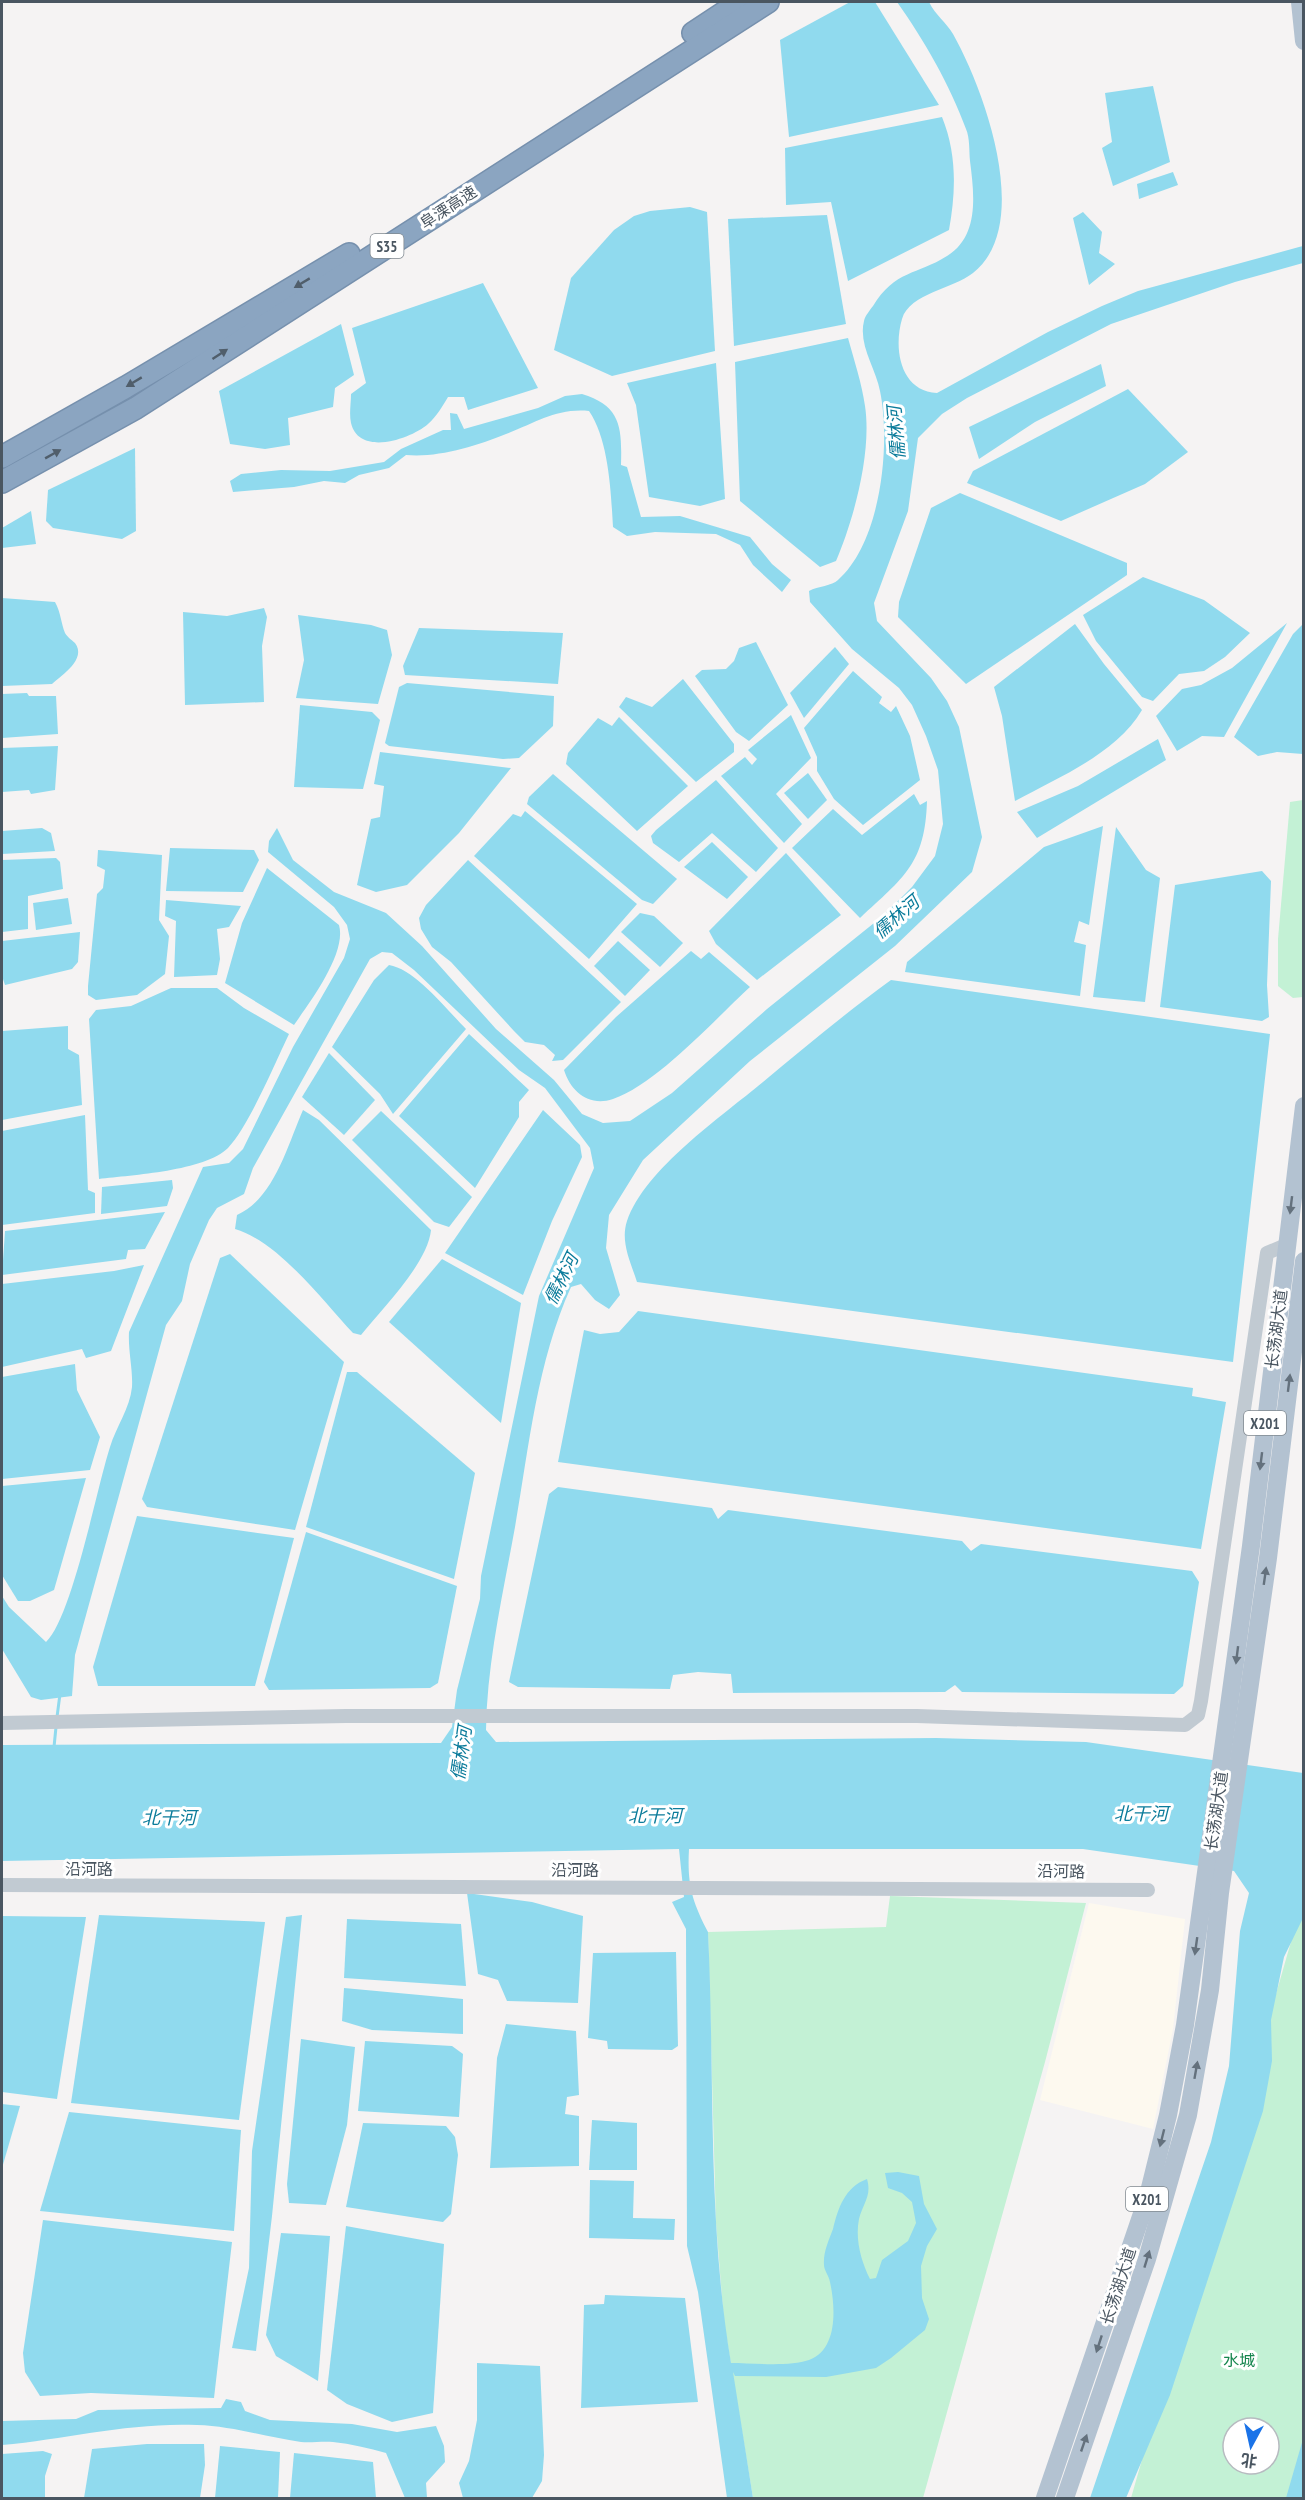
<svg xmlns="http://www.w3.org/2000/svg" width="1305" height="2500" font-family="'PT Sans Narrow','Noto Sans SC',sans-serif">
	<rect width="100%" height="100%" fill="#f5f3f3"/>
	<path fill="#fdf9ef" d="M1089 1903 1185 1919 1173 2029 1153 2129 1040 2100Z"/>
	<g fill="#c3f1d5" fill-rule="evenodd">
		<path d="M1303 800V997L1293 998 1278 986V939L1290 802Z"/>
		<path d="M890 1896 1086 1903 1045 2062 923 2498H753L724 2322 716 2223 708 1932 886 1927Z"/>
		<path d="M1303 1900V2498H1131ZM1233 2428H1269V2464H1233Z"/>
	</g>
	<g fill="#90daee">
		<path d="M850 2H875L939 105 789 137 780 40Z"/>
		<path d="M897 2H929C936 16 946 22 953 34 984 89 1034 225 973 273 953 289 910 293 902 319 893 350 901 391 937 393L1048 332 1102 306 1138 291 1299 247 1303 246V263L1235 282 1111 324 967 398 942 414 918 438 908 511 874 603 877 621 931 678 947 701 959 727 982 837 972 872 895 946 750 1061 643 1160 609 1215 606 1248 620 1295 609 1309 595 1300 581 1284 571 1287C537 1362 529 1447 515 1527 503 1594 487 1662 486 1730L496 1742 936 1738 1086 1742 1303 1773V1918L1284 1957 1271 2020 1272 2061 1263 2111 1170 2395 1126 2498H1090L1211 2142 1229 2066 1240 1931 1249 1893 1234 1871 1083 1849H689C687 1884 692 1901 708 1932 715 2075 707 2221 731 2363 753 2363 789 2367 809 2360 839 2349 835 2305 830 2282 829 2276 824 2270 824 2265 823 2252 829 2240 833 2229 838 2208 845 2187 867 2179 872 2196 863 2203 859 2219 855 2239 861 2261 870 2279L876 2278 882 2260 908 2241 916 2223 912 2202 902 2193 888 2188 885 2173 898 2172 919 2176 924 2204 937 2229 927 2246 921 2266 922 2298 929 2319 925 2330 891 2358 876 2368 826 2377 735 2376 733 2372 753 2498H727L698 2292 687 2246 686 1929 672 1902 684 1897 679 1849 2 1861V1745L441 1743 452 1727 457 1690 480 1599 481 1576 539 1296 594 1168 590 1148 545 1088 519 1070 414 970 392 953 382 952 370 959 253 1168 244 1194 217 1208 209 1220 190 1264 182 1301 166 1325 75 1655 72 1696 41 1700 31 1697 2 1649V1596L9 1607 46 1642C72 1618 97 1487 110 1447 116 1427 130 1408 132 1387 133 1369 128 1351 129 1332L203 1167 229 1163 243 1149 293 1047 344 958 350 939 347 925 334 907 268 852 269 841 277 828 293 860 334 892 386 913 422 946 496 1029 554 1080 582 1114 603 1123 630 1121 672 1093 767 1009 884 915 912 887 935 856 943 824 938 770 926 736 912 705 899 688 852 649 810 602 809 591C818 586 832 586 838 580 881 542 891 445 880 391 876 369 858 345 864 321 865 316 870 310 873 306 895 270 917 275 947 256 980 236 974 193 970 161 969 151 970 138 966 129 950 85 924 40 897 2Z"/>
		<path d="M1153 86 1170 162 1113 186 1102 148 1112 142 1105 93Z"/>
		<path d="M942 117C957 154 956 191 949 230L848 281 831 202 786 205 785 148Z"/>
		<path d="M1173 172 1178 185 1139 199 1137 184Z"/>
		<path d="M690 207 707 212 715 351 612 376 554 350 571 278 614 230 634 216 650 211Z"/>
		<path d="M1083 212 1102 232 1099 253 1115 264 1089 285 1073 218Z"/>
		<path d="M827 215 846 324 734 346 728 219Z"/>
		<path d="M483 283 538 388 468 410 464 397H448C442 407 437 416 428 424 411 439 359 457 351 423 349 414 351 403 351 394L366 383 352 328Z"/>
		<path d="M341 324 354 375 335 388 333 407 288 418 290 445 265 449 230 444 219 391Z"/>
		<path d="M848 338C854 360 862 384 865 406 872 452 854 519 836 561L820 567 740 501 735 362Z"/>
		<path d="M716 363 725 499 700 506 649 497 636 405 627 383Z"/>
		<path d="M1101 364 1106 386 1035 422 979 459 969 427Z"/>
		<path d="M1128 389 1188 452 1145 484 1061 521 967 483 973 471Z"/>
		<path d="M582 394C621 406 622 427 621 465L627 467 641 517 680 516 750 537 772 564 791 580 782 592 753 565 740 545 716 534 655 532 627 536 613 527C611 493 609 440 589 411 556 408 536 423 506 434 476 446 438 458 406 455L389 468 359 475 345 483 324 481 294 487 233 492 230 481 241 474 281 470 330 471 384 462 401 449 443 430H451L450 413 457 414 464 429 538 408 565 396Z"/>
		<path d="M135 448 136 531 122 539 53 528 46 521 48 490Z"/>
		<path d="M960 493 1127 563V575L966 684 898 617 899 602 931 508Z"/>
		<path d="M31 511 36 544 2 548V528Z"/>
		<path d="M1143 577 1204 600 1250 633 1225 657 1204 671 1179 674 1153 701 1142 697 1096 641 1083 615Z"/>
		<path d="M2 598 55 602C61 613 61 623 65 633 68 638 71 639 75 643 87 659 62 675 52 684L2 686Z"/>
		<path d="M264 608 267 617 262 646 264 702 185 705 183 612 227 616Z"/>
		<path d="M298 615 371 625 387 630 392 655 378 704 296 698 304 660Z"/>
		<path d="M1287 623 1224 737 1202 736 1177 751 1156 716 1182 689 1201 685 1232 668Z"/>
		<path d="M1075 624 1104 664 1142 710C1116 754 1059 777 1015 801L1002 716 994 687Z"/>
		<path d="M1303 624V754L1277 752 1258 756 1234 737 1293 634Z"/>
		<path d="M419 628 563 633 558 684 405 675 403 666Z"/>
		<path d="M756 642 788 705 749 741 736 732 695 676 702 670 726 669 734 661 739 648Z"/>
		<path d="M835 647 849 664 804 718 790 693Z"/>
		<path d="M853 671 882 697 879 703 891 712 896 706 910 736 920 780 863 825 834 799 817 771V757L804 728Z"/>
		<path d="M683 679 734 744V752L696 782 619 707 626 697 652 707Z"/>
		<path d="M407 683 554 696 553 726 519 758 503 759 389 746 385 743 399 687Z"/>
		<path d="M27 693 29 696H56L58 734 2 738V694Z"/>
		<path d="M300 705 372 712 380 720 363 789 294 787Z"/>
		<path d="M791 715 811 758 776 794 802 824 784 843 721 776 745 757 752 765 757 759 748 750Z"/>
		<path d="M619 717 688 786 637 831 566 764 568 753 598 718 612 726Z"/>
		<path d="M1158 739 1166 760 1037 838 1017 812 1078 786Z"/>
		<path d="M58 746 55 790 31 794 29 790 2 792V748Z"/>
		<path d="M380 752 511 768 459 833 407 885 376 892 357 885 371 819 380 817 384 786 374 784Z"/>
		<path d="M808 773 827 800 808 819 784 793Z"/>
		<path d="M553 774 677 879 653 904 642 900 527 804 529 797Z"/>
		<path d="M716 780 778 848 756 872 712 833 679 862 653 843 651 836 656 830Z"/>
		<path d="M914 794 920 805 927 801C925 864 904 877 860 918L792 848 833 809 862 835Z"/>
		<path d="M525 811 637 904 589 959 474 856 513 814 521 817Z"/>
		<path d="M1103 826 1089 925 1079 921 1074 942 1086 945 1080 996 905 972 907 962 1044 847Z"/>
		<path d="M1116 827 1146 870 1160 878 1145 1002 1093 997Z"/>
		<path d="M42 828 51 833 55 851 2 854V831Z"/>
		<path d="M712 842 748 877 727 899 684 867Z"/>
		<path d="M170 848 254 850 259 860 243 892 166 891Z"/>
		<path d="M98 850 162 855 159 920 169 936 165 974 137 995 96 1000 88 995V986L97 894 103 888 105 870 97 866Z"/>
		<path d="M786 853 841 915 757 980 716 944 709 931Z"/>
		<path d="M56 858 60 862 63 889 28 896V929L2 932V860Z"/>
		<path d="M468 860 621 1002 563 1060 552 1061 555 1055 544 1045 525 1042 514 1031 451 962 432 947 421 929 419 918 426 905Z"/>
		<path d="M267 868 339 925C347 953 310 1002 294 1025L225 983 242 923Z"/>
		<path d="M1262 871 1271 881 1267 985 1269 1017 1262 1021 1160 1007 1175 885Z"/>
		<path d="M68 898 72 924 36 930 33 903Z"/>
		<path d="M166 900 241 906 229 927 217 929 220 959 217 975 174 977 176 921 165 916Z"/>
		<path d="M640 913 654 916 683 943 660 967 621 932Z"/>
		<path d="M80 932 78 962 72 969 5 985 2 976V941Z"/>
		<path d="M618 941 650 970 625 996 594 966Z"/>
		<path d="M691 951 701 959 709 952 750 987C715 1019 657 1084 613 1099 589 1107 571 1092 564 1070L616 1017Z"/>
		<path d="M389 965C415 969 447 1010 466 1029L393 1114 380 1094 332 1047 374 980Z"/>
		<path d="M891 980 1270 1034 1233 1362 637 1282C631 1263 620 1242 627 1221 645 1169 721 1117 763 1082 805 1047 847 1012 891 980Z"/>
		<path d="M171 988H217L244 1008 289 1034C275 1063 249 1126 228 1148 205 1171 132 1175 99 1179L89 1019 96 1010 131 1006Z"/>
		<path d="M68 1026V1049L79 1055 82 1105 2 1120V1031Z"/>
		<path d="M469 1034 529 1090 519 1102V1117L475 1188 399 1116Z"/>
		<path d="M329 1053 375 1100 344 1135 302 1097Z"/>
		<path d="M303 1110 319 1120 431 1230C428 1263 382 1309 361 1335L353 1333C322 1300 279 1242 235 1229L237 1215C274 1199 288 1144 303 1110Z"/>
		<path d="M543 1110 580 1145 582 1157 552 1221 523 1295 445 1253Z"/>
		<path d="M381 1111 472 1197 449 1227 434 1222 352 1140Z"/>
		<path d="M85 1115 88 1190 95 1193V1213L2 1225V1131Z"/>
		<path d="M172 1180 173 1188 167 1206 101 1214 102 1187Z"/>
		<path d="M165 1212 145 1249 128 1250 126 1259 2 1275 5 1231Z"/>
		<path d="M230 1254 344 1362 295 1530 147 1507 142 1499 220 1258Z"/>
		<path d="M442 1259 521 1303 501 1423 389 1322Z"/>
		<path d="M144 1265 111 1351 86 1358 82 1349 2 1367V1284L114 1271Z"/>
		<path d="M638 1311 1193 1388 1192 1396 1226 1402 1201 1549 558 1462 584 1330 600 1334 619 1332Z"/>
		<path d="M75 1364 77 1390 100 1437 90 1470 2 1479V1377Z"/>
		<path d="M347 1372H357L475 1473 454 1579 306 1527Z"/>
		<path d="M86 1478 54 1590 30 1601H18L2 1575V1486Z"/>
		<path d="M558 1487 712 1508 718 1519 728 1510 962 1541 971 1551 981 1544 1192 1571 1199 1582 1183 1686 1174 1694 962 1692 955 1685 945 1692 733 1693 731 1674 698 1672 673 1675 670 1689 518 1687 509 1682 549 1494Z"/>
		<path d="M137 1516 294 1538 255 1686H98L93 1667Z"/>
		<path d="M306 1532 457 1586 438 1683 430 1688 269 1690 264 1682Z"/>
		<path d="M467 1893 532 1902 583 1916 578 2003 507 2001 498 1980 478 1974Z"/>
		<path d="M99 1915 265 1922 239 2120 71 2103Z"/>
		<path d="M302 1915 272 2216 256 2351 232 2348 249 2268 252 2151 286 1917Z"/>
		<path d="M2 1916 86 1917 57 2099 2 2092Z"/>
		<path d="M347 1919 461 1924 466 1986 344 1978Z"/>
		<path d="M676 1952 678 2046 672 2050 608 2049 607 2041 588 2038 593 1953Z"/>
		<path d="M344 1988 463 1999V2034L372 2030 342 2021Z"/>
		<path d="M506 2024 576 2031 579 2095 567 2097 565 2114 579 2116V2166L490 2168 497 2058Z"/>
		<path d="M301 2039 355 2047 347 2125 326 2205 289 2203 287 2184Z"/>
		<path d="M365 2041 452 2046 463 2054 459 2117 358 2111Z"/>
		<path d="M2 2104 20 2106 2 2168Z"/>
		<path d="M69 2112 241 2130 234 2231 40 2211Z"/>
		<path d="M592 2120 637 2123V2170H589Z"/>
		<path d="M363 2123 446 2126 455 2137 458 2155 451 2214 443 2222 346 2207Z"/>
		<path d="M590 2180 634 2181 633 2218 675 2219 674 2240 589 2238Z"/>
		<path d="M43 2220 232 2242 214 2398 91 2393 40 2396 25 2372 23 2353Z"/>
		<path d="M346 2226 444 2244 433 2413 392 2422 347 2404 327 2390Z"/>
		<path d="M281 2233 330 2236 318 2381 276 2356 266 2335Z"/>
		<path d="M605 2295 685 2298 698 2402 581 2408 584 2305 604 2304Z"/>
		<path d="M477 2363 540 2366 544 2455 542 2481 532 2498H463L459 2483 469 2461 477 2420Z"/>
		<path d="M226 2399 241 2402 245 2411 270 2420 352 2424 397 2432 436 2426 444 2446 445 2462 426 2483 427 2498H405L386 2453C369 2448 351 2444 333 2442 322 2441 311 2443 301 2442 266 2437 232 2426 197 2425 131 2422 67 2439 2 2445V2421L76 2419 98 2410 221 2408Z"/>
		<path d="M1303 2439V2498H1286Z"/>
		<path d="M147 2444H204L205 2465 200 2498H84L92 2449Z"/>
		<path d="M220 2446 280 2452 278 2498H215Z"/>
		<path d="M43 2451 52 2454 45 2476V2498H2V2454Z"/>
		<path d="M294 2453 373 2462 376 2498H290Z"/>
	</g>
	<g fill="none" stroke-linecap="round" stroke-linejoin="round">
		<g stroke="#90daee" stroke-width="3">
			<path d="M57 1717 60 1694"/>
			<path d="M54 1747 56 1727"/>
		</g>
		<g stroke="#7690ad" stroke-width="24">
			<g id="highway">
				<path d="M693 33 740 2"/>
				<path d="M2 457 126 387 349 254"/>
				<path d="M2 482 136 408 768 2"/>
			</g>
		</g>
		<g stroke="#c1cad2" stroke-width="14">
			<path d="M2 1723 346 1716H917L1185 1725 1198 1715 1201 1701 1267 1253 1286 1245"/>
			<path d="M2 1885 1148 1890"/>
		</g>
		<g stroke="#b3c2d1" stroke-width="18">
			<path d="M1300 2 1304 41"/>
			<path d="M1045 2498 1148 2196 1168 2115 1185 2025 1251 1546 1304 1106"/>
			<path d="M1065 2498 1147 2259 1188 2115 1210 1990 1220 1893 1268 1558 1304 1261"/>
		</g>
		<use href="#highway" stroke="#8ba5c1" stroke-width="21"/>
	</g>
	<defs><path id="oneway-solid" d="M-6-.8H1V-3.2L6.5 0L1 3.2V.8H-6Z" transform="scale(1.5)"/></defs>
	<g fill="#505e6b">
		<use href="#oneway-solid" transform="translate(302 283) rotate(149)"/>
		<use href="#oneway-solid" transform="translate(220 354) rotate(-33)"/>
		<use href="#oneway-solid" transform="translate(134 382) rotate(149)"/>
		<use href="#oneway-solid" transform="translate(53 454) rotate(-29)"/>
	</g>
	<g fill="#64717d">
		<use href="#oneway-solid" transform="translate(1291 1205) rotate(97)"/>
		<use href="#oneway-solid" transform="translate(1289 1383) rotate(-83)"/>
		<use href="#oneway-solid" transform="translate(1261 1461) rotate(97)"/>
		<use href="#oneway-solid" transform="translate(1265 1576) rotate(-82)"/>
		<use href="#oneway-solid" transform="translate(1237 1655) rotate(97)"/>
		<use href="#oneway-solid" transform="translate(1196 1946) rotate(98)"/>
		<use href="#oneway-solid" transform="translate(1196 2070) rotate(-80)"/>
		<use href="#oneway-solid" transform="translate(1162 2138) rotate(104)"/>
		<use href="#oneway-solid" transform="translate(1147 2259) rotate(-73)"/>
		<use href="#oneway-solid" transform="translate(1099 2344) rotate(108)"/>
		<use href="#oneway-solid" transform="translate(1084 2443) rotate(-71)"/>
	</g>
	<g text-anchor="middle" dominant-baseline="central" stroke-width="6" stroke-linejoin="round" paint-order="stroke">
		<g fill="#fff" stroke="#808990" stroke-width="1.5">
			<rect x="370.5" y="234" width="33" height="24" rx="4.5"/>
			<rect x="1244" y="1411" width="42" height="24" rx="4.5"/>
			<rect x="1126" y="2187" width="42" height="24" rx="4.5"/>
		</g>
		<g font-size="15" font-weight="bold" fill="#4a5661">
			<text x="387" y="246">S35</text>
			<text x="1265" y="1423">X201</text>
			<text x="1147" y="2199">X201</text>
		</g>
		<g font-size="16" fill="#4a5661" stroke="#fff">
			<text transform="translate(448 207) rotate(-33)">阜溧高速</text>
			<text transform="translate(1276 1329) rotate(-83)">长荡湖大道</text>
			<text transform="translate(1216 1811) rotate(-82)">长荡湖大道</text>
			<text x="89" y="1869">沿河路</text>
			<text x="575" y="1870">沿河路</text>
			<text transform="translate(1061 1871) rotate(1)">沿河路</text>
			<text transform="translate(1118 2286) rotate(-72)">长荡湖大道</text>
		</g>
		<g font-size="16" fill="#17864f" stroke="#fff">
			<text x="1239" y="2360">水城</text>
		</g>
		<g font-size="18" font-style="italic" fill="#0c7c9b" stroke="#fff">
			<text transform="translate(896 433) rotate(-95)">儒林河</text>
			<text transform="translate(896 917) rotate(-41)">儒林河</text>
			<text transform="translate(561 1279) rotate(-64)">儒林河</text>
			<text transform="translate(461 1753) rotate(-82)">儒林河</text>
			<text x="1141" y="1813">北干河</text>
			<text x="655" y="1815">北干河</text>
			<text x="169" y="1817">北干河</text>
		</g>
	</g>
	<rect width="1305" height="2500" fill="none" stroke="#4a5661" stroke-width="6"/>
	<g transform="translate(1251 2446) rotate(188)"><circle r="28" fill="#ffffff" stroke="#b7bbc0" stroke-width="1.5"/>
	<path d="M0-4.5L10 22L0 15L-10 22Z" fill="#1a73e8"/>
	<text y="-9" font-size="16" font-weight="bold" text-anchor="middle" fill="#4a5661">北</text>
	</g>
</svg>
